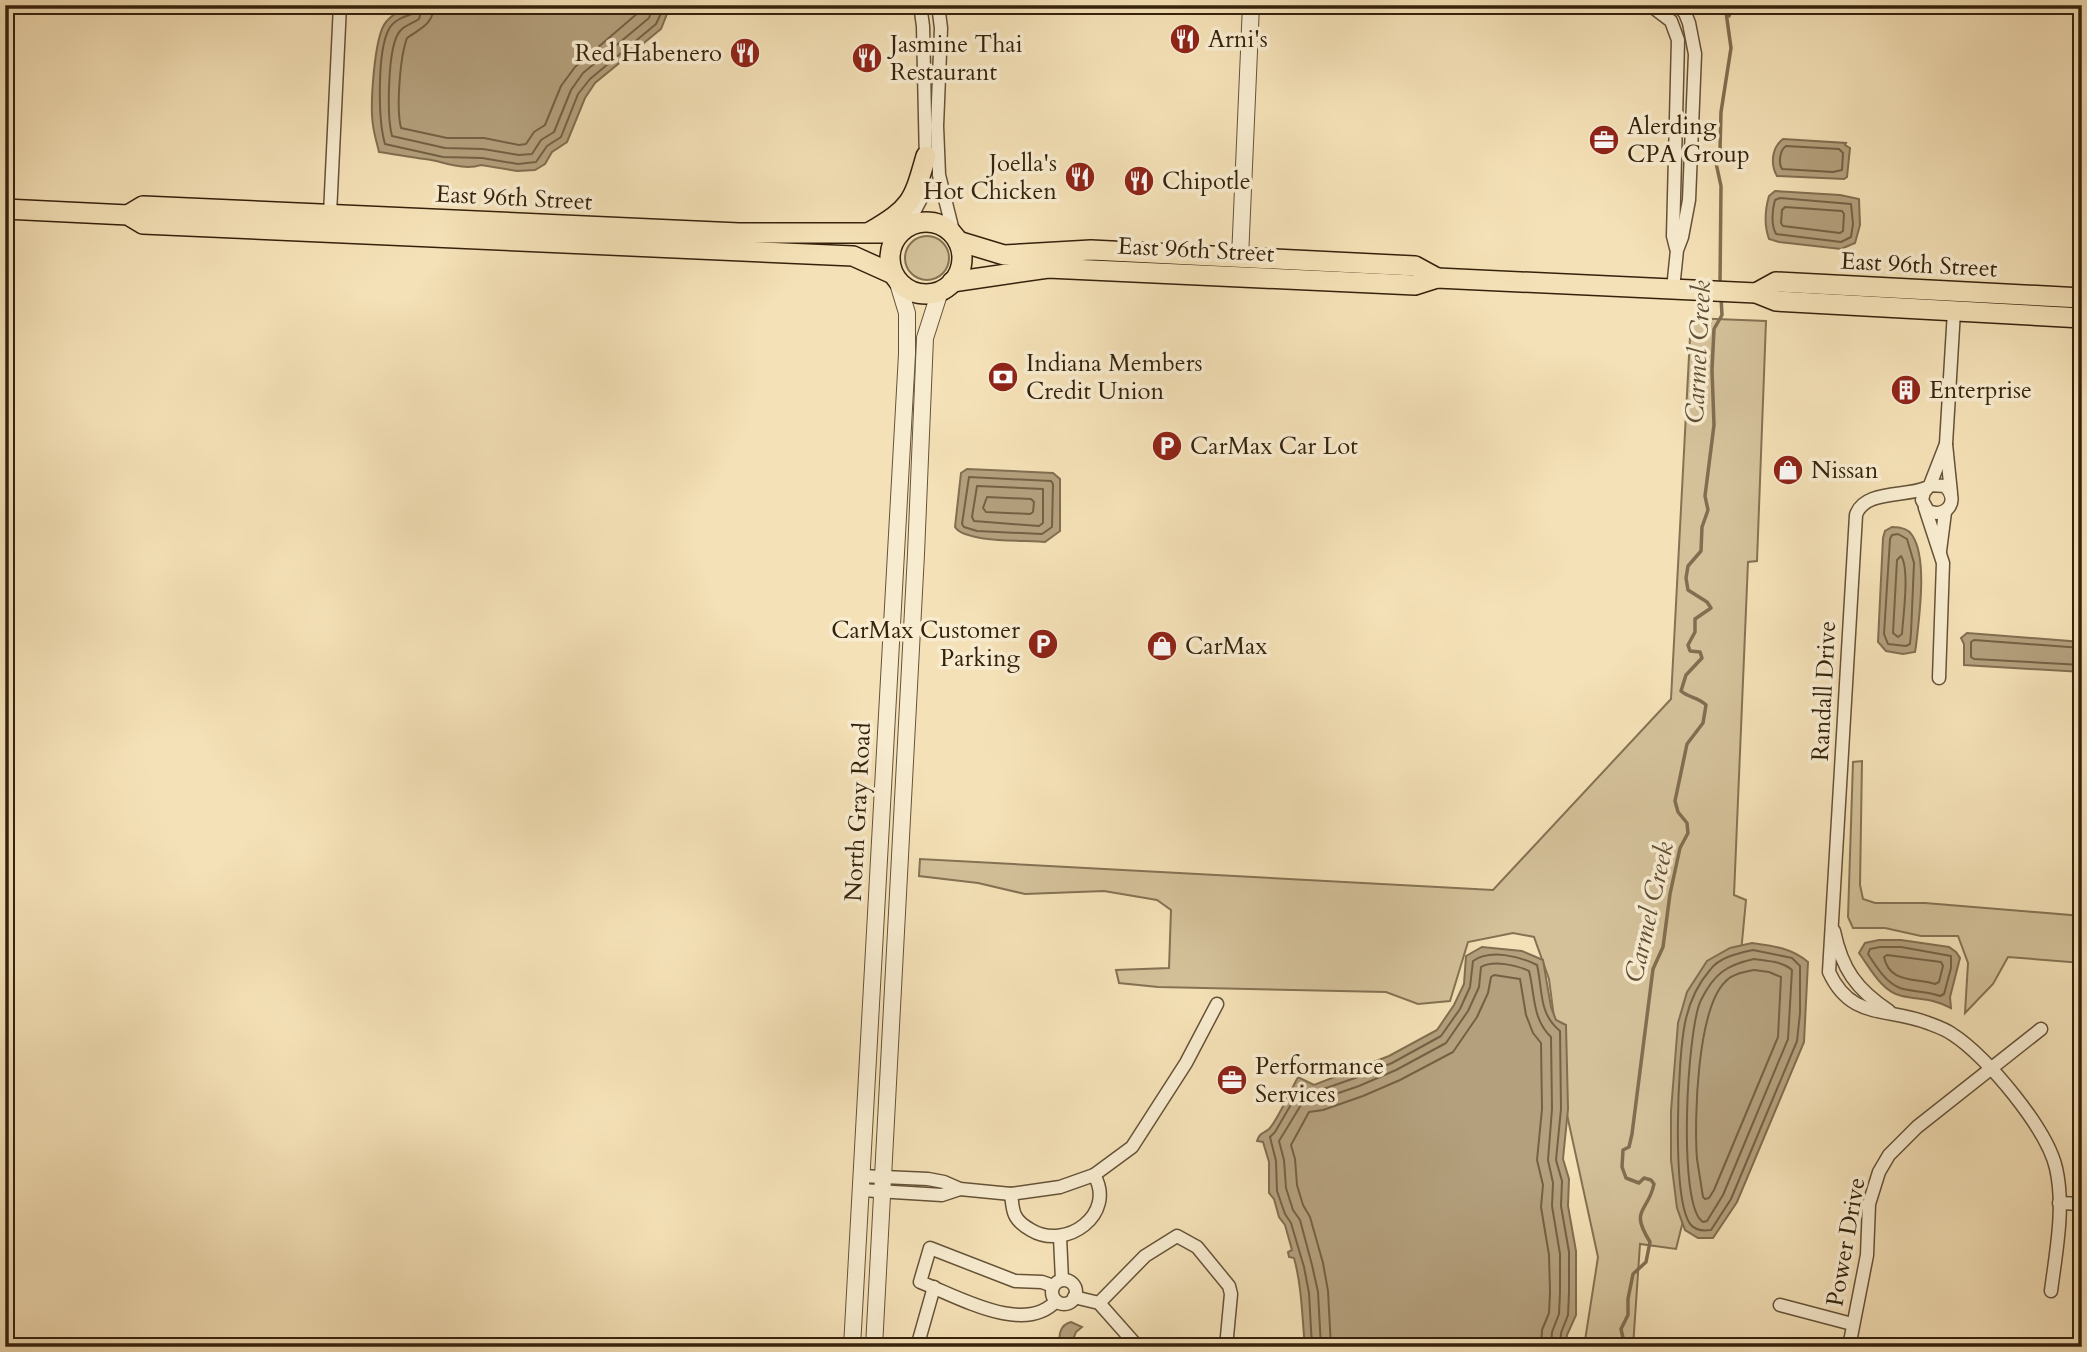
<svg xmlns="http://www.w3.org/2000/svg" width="2087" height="1352" font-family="Cardo,serif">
	<rect width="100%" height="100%" fill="#f5e1b7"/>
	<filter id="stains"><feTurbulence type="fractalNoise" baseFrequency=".00286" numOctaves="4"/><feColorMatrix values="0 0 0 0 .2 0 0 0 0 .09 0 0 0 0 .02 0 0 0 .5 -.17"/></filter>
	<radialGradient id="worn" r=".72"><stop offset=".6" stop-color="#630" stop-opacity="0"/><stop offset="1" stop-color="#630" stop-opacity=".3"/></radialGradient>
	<g fill="#d4c19a" stroke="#847253" stroke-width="2">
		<circle cx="927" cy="258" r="22"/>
		<path d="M1691 318 1766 321 1757 561 1748 562 1734 895 1746 900 1735 1015 1676 1249 1640 1244 1633 1347H1584L1598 1257 1566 1110 1549 979 1534 937 1513 933 1468 942 1450 1001 1418 1004 1386 992 1158 987 1119 983 1116 970 1169 968 1171 910 1157 900 1104 891 1025 894 978 883 919 876 920 859 1493 890 1671 699Z"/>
		<path d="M1862 761 1860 885 1863 899 1875 903H1925L2082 916V963L2008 957 1993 984 1965 1013 1968 963 1958 936H1921L1885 928H1853L1848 917 1853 762Z"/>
	</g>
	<g fill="#b4a07d" stroke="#816e50" stroke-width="2">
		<path d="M419 5H675L667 14 661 29 595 83 585 98 567 142 552 152 545 164 535 170 517 171 481 165C462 171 443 161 425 159 409 157 394 154 379 152 377 143 374 134 373 125 370 106 374 36 386 22 395 11 406 9 419 5Z"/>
		<path d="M1783 139 1846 143 1845 145 1850 148 1847 177 1844 179 1777 176C1770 164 1772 147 1783 139Z"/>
		<path d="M1775 191 1840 195 1859 199 1860 225 1855 243 1841 249 1779 242 1769 239C1764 225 1765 210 1769 196Z"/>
		<path d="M967 469 1053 473 1060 479V531L1045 542C1025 540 965 543 955 527L961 473Z"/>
		<path d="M1892 527C1900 527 1908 528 1912 535 1928 558 1919 618 1916 646L1915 652 1903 654 1886 651 1878 642 1883 538 1885 531Z"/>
		<path d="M1967 633 2082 642V672L1964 665V644L1961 638Z"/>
		<path d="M1879 940H1901L1949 947 1956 952 1960 958 1950 997 1951 1008C1932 998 1921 1000 1902 996 1882 992 1870 968 1859 953L1865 943Z"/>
		<path d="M1752 943C1774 946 1791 948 1808 962L1804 1042 1737 1202 1713 1238H1698L1685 1230 1677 1208 1671 1160V1111L1678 1023 1687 992 1707 961 1730 948Z"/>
		<path d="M1482 947 1522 951 1543 960 1551 1007 1556 1020 1566 1025 1568 1109 1563 1159 1569 1179 1568 1206 1576 1251V1315L1567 1335 1566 1347H1305C1302 1317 1302 1287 1294 1258L1289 1257 1288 1252 1292 1250 1285 1225 1279 1217 1274 1199 1269 1193V1162L1263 1142 1257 1141C1260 1132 1263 1134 1269 1129 1277 1121 1292 1088 1298 1077L1314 1085 1389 1056 1437 1030 1454 1005 1464 984 1466 956Z"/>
		<path d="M1071 1322 1082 1327 1076 1332 1072 1342 1075 1347H1059C1059 1336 1059 1325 1071 1322Z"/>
	</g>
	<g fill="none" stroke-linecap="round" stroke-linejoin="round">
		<g stroke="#746144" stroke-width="2">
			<path d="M415 5 412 14C403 17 394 20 389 29 377 51 378 120 385 144L443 157 482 158 518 164 536 162 547 146 561 137 578 94 590 79 656 24 665 5"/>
			<path d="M423 5 419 19C412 24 405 25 400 31 387 46 387 117 392 136L445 148 483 149 519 155 532 154 541 140 554 132 571 90 583 73 649 18 654 5"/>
			<path d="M434 5C433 25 421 28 407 38 400 57 396 108 401 128L447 138H484L519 145 526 144 534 132 545 125 561 86 575 67 639 12 642 5"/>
			<path d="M1786 146 1839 149 1843 153 1842 170 1833 172 1782 169C1778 163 1780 150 1786 146Z"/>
			<path d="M1780 198 1851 204 1853 224 1851 237 1841 242 1776 234C1771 225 1772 210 1775 200Z"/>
			<path d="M1785 207 1842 211 1844 214 1843 231 1840 233 1783 226 1781 223 1782 210Z"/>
			<path d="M969 477 1051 481 1053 484 1052 527 1042 534 977 531 964 527 962 524Z"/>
			<path d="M977 486 1043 489V523L1039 526 974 521 972 517Z"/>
			<path d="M987 497 1031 499 1034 502 1033 512 1030 514 986 512 983 508Z"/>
			<path d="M1898 534 1907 539 1914 563 1911 633 1910 644 1906 646 1888 644 1884 634 1890 539 1892 535Z"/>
			<path d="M1901 556C1910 569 1903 617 1902 634L1898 637 1893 633 1897 560Z"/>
			<path d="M2082 648 1974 640 1971 642V657L1974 659 2082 665"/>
			<path d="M1880 947H1901L1951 956V968L1944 994 1940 996C1927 991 1912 992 1900 988 1885 982 1876 966 1868 954L1870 949Z"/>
			<path d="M1753 950 1792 958 1800 966V1013L1797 1041 1731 1199 1711 1230C1704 1231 1696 1231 1691 1225 1671 1201 1678 1056 1685 1023 1689 1003 1697 985 1710 970 1719 957 1739 953 1753 950Z"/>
			<path d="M1887 955 1941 962 1943 966 1939 982 1935 984C1915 978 1889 983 1884 957Z"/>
			<path d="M1754 959C1766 961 1782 961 1792 970L1788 1039 1723 1195 1707 1221 1703 1222C1677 1207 1687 1028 1701 1000 1714 974 1726 965 1754 959Z"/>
			<path d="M1754 970 1769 972 1781 977 1778 1037 1714 1190 1709 1198 1705 1199 1703 1197C1701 1184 1699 1172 1697 1159 1694 1120 1697 1010 1725 982 1732 974 1744 972 1754 970Z"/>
			<path d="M1312 1347 1309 1293 1304 1267 1291 1223 1285 1214 1277 1191 1276 1161 1270 1137 1275 1132 1300 1089 1315 1092 1355 1078 1392 1063 1441 1036 1460 1009 1470 987 1473 961C1490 949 1519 956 1537 965 1543 990 1538 1013 1560 1031L1561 1109 1556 1160 1562 1181 1561 1206 1569 1252V1293L1568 1315 1561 1333 1560 1347"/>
			<path d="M1321 1347 1318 1292 1312 1265 1300 1220 1293 1210 1286 1188 1284 1160 1279 1141 1304 1100H1318L1359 1086 1396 1070 1446 1043 1468 1011 1479 987 1481 967C1493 960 1517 965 1529 971 1535 994 1532 1019 1551 1037L1552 1109 1548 1160 1553 1183 1552 1206 1560 1254V1292L1559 1314 1552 1332 1551 1347"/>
			<path d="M1331 1347 1328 1291 1323 1263 1310 1217 1303 1205 1297 1185 1295 1159 1291 1145 1309 1112 1323 1110 1363 1096 1400 1080 1453 1052 1477 1017 1488 993 1491 977 1494 975 1520 979 1526 1015 1533 1033 1541 1043 1542 1109 1537 1160 1543 1185 1541 1207 1549 1255 1550 1292 1549 1313 1542 1330 1541 1347"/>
		</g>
		<g stroke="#816e50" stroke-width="3.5">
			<path d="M1729 16 1733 5"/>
			<path d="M1720 286 1721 186 1716 163 1720 150 1721 112 1731 48 1725 5"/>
			<path d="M1625 1347 1621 1329 1628 1315V1299L1633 1274 1646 1262 1650 1242C1629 1208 1648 1213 1654 1184L1651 1180 1644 1178 1639 1183 1626 1178 1622 1167 1623 1150 1629 1147 1632 1134 1653 969 1663 947 1670 894 1680 848 1688 833 1687 823 1678 812 1675 801 1687 744 1703 723 1706 705C1698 697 1689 698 1681 691L1686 675 1702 658 1700 652 1690 651 1688 645 1695 632V619L1711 608 1707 602 1688 590 1686 578 1688 566 1701 551 1702 527 1708 510 1705 496 1714 425 1712 370 1714 329 1722 315 1721 297"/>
		</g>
		<g stroke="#655237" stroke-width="15">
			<g id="minor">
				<path d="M920 5 923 26 926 162"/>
				<path d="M938 5 941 28 937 126 939 175 954 235"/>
				<path d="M1650 5 1671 21 1678 40 1673 236 1676 248"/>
				<path d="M330 214 340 5"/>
				<path d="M906 227 922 197"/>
				<path d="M1673 289 1677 250 1682 237 1689 200 1695 54 1689 23 1685 13 1677 5"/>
				<path d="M1946 444 1951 493"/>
				<path d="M1930 485 1945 486C1960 500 1947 519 1928 511L1922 500 1924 492 1930 485 1946 444 1954 311"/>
				<path d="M1926 488C1905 497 1864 490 1856 515L1829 972C1851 1020 1886 1007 1928 1023 1936 1026 1945 1029 1952 1034 1987 1056 2047 1129 2056 1168 2065 1207 2056 1252 2051 1291"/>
				<path d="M1925 508 1943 563 1939 678"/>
				<path d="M1940 551 1945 512"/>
				<path d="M1834 931C1842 969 1856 989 1889 1011"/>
				<path d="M861 1176 928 1179 944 1182 960 1189 1011 1194 1060 1187 1094 1175 1132 1147 1186 1063 1217 1004"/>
				<path d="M861 1190 942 1195 960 1189"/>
				<path d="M1011 1194C1012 1200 1012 1209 1015 1215 1018 1222 1024 1226 1031 1230 1066 1251 1117 1214 1094 1175"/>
				<path d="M2059 1203 2082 1204"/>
				<path d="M1060 1237 1062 1280"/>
				<circle cx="1064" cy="1292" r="12"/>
				<path d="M1053 1286 1042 1282 1015 1281 930 1248 920 1282C957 1296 1024 1336 1056 1301"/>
				<path d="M1074 1297 1099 1303 1138 1347"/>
				<path d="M1099 1303 1145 1256 1177 1236 1197 1247 1229 1286 1231 1294 1226 1347"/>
				<path d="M1780 1305 1852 1324"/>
				<path d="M917 1347 934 1287"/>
				<path d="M1849 1347 1867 1255 1869 1204 1879 1172 1889 1155 1917 1127 2041 1029"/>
			</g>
		</g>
		<g stroke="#655237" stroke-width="18">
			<g id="tertiary">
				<path d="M1240 258 1251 5"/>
				<path d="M852 1347 907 354V313L897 280"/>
				<path d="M874 1347 916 554 925 338 940 291"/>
			</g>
		</g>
		<g stroke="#35220c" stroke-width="22">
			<g id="primary">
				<path d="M5 209 128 215 143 224 853 256 893 274"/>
				<path d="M128 215 143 206 739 233H899"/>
				<circle cx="926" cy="258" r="36"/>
				<path d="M870 232C912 207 913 202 926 156"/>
				<path d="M958 241 1004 255 1091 250 1415 266 1437 278"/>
				<path d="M952 282 1048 268 1415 285 1437 278 1756 293 1776 301 2082 318"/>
				<path d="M1756 293 1776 282 2082 298"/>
			</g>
		</g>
		<use href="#minor" stroke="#f8ecd0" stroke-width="12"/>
		<use href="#tertiary" stroke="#f8ecd0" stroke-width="16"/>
		<use href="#primary" stroke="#f5e1b7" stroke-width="19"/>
	</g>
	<defs>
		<g id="restaurant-disc" transform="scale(1.575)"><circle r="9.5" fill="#8f2418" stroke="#f8ecd0"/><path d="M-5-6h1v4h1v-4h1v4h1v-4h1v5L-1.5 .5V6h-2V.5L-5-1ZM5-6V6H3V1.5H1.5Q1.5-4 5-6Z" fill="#fff"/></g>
		<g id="office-disc" transform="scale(1.575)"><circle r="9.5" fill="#8f2418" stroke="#f8ecd0"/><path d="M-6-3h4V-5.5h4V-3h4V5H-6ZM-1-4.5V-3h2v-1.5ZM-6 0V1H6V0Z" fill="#fff"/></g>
		<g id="bank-disc" transform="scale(1.575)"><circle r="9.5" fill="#8f2418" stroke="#f8ecd0"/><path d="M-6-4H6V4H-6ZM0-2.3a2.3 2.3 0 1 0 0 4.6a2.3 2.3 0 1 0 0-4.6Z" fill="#fff"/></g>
		<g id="building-disc" transform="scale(1.575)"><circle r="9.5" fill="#8f2418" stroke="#f8ecd0"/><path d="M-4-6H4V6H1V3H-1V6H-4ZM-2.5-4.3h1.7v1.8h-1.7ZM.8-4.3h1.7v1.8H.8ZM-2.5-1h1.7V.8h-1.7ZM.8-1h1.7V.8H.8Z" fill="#fff"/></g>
		<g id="parking-disc" transform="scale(1.575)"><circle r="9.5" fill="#8f2418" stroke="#f8ecd0"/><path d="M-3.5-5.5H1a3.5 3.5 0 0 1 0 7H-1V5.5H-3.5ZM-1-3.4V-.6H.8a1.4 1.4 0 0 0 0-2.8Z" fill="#fff"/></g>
		<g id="shop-disc" transform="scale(1.575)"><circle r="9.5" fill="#8f2418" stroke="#f8ecd0"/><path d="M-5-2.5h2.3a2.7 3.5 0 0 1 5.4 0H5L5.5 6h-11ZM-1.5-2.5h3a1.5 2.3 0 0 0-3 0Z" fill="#fff"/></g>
	</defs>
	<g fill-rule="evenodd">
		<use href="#restaurant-disc" x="1185" y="39"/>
		<use href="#restaurant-disc" x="745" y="53"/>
		<use href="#restaurant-disc" x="867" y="58"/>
		<use href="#office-disc" x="1604" y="140"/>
		<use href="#restaurant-disc" x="1080" y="177"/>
		<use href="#restaurant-disc" x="1139" y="181"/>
		<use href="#bank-disc" x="1003" y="377"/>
		<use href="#building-disc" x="1906" y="390"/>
		<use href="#parking-disc" x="1167" y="446"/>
		<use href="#shop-disc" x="1788" y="470"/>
		<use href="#parking-disc" x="1043" y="644"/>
		<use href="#shop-disc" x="1162" y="646"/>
		<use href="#office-disc" x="1232" y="1080"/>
	</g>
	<g text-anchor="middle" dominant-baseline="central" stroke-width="7" stroke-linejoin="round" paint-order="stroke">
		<g font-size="24" fill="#35220c" stroke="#f8ecd0" text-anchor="start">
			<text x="1208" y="39">Arni's</text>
			<text x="890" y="44">Jasmine Thai<tspan x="890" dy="28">Restaurant</tspan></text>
			<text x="722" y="53" text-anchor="end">Red Habenero</text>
			<text x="1627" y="126">Alerding<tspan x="1627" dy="28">CPA Group</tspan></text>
			<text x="1057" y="163" text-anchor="end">Joella's<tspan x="1057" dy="28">Hot Chicken</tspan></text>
			<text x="1162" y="181">Chipotle</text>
			<text x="1026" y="363">Indiana Members<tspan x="1026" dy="28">Credit Union</tspan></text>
			<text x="1929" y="390">Enterprise</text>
			<text x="1190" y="446">CarMax Car Lot</text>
			<text x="1811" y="470">Nissan</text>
			<text x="1020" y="630" text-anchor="end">CarMax Customer<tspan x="1020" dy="28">Parking</tspan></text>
			<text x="1185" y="646">CarMax</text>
			<text x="1255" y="1066">Performance<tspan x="1255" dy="28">Services</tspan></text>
		</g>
		<g font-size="24" fill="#35220c" stroke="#f8ecd0">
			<text transform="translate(514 198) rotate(3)">East 96th Street</text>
			<text transform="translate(1196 250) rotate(3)">East 96th Street</text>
			<text transform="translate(1919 265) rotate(3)">East 96th Street</text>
			<text transform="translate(1824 691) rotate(-87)">Randall Drive</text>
			<text transform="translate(858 812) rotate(-87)">North Gray Road</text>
			<text transform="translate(1846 1242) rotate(-80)">Power Drive</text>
		</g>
		<g font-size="26" font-style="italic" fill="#614e34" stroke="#f8ecd0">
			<text transform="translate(1698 352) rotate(-87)">Carmel Creek</text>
			<text transform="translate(1649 912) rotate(-77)">Carmel Creek</text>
		</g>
	</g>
	<rect width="2087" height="1352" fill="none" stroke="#f5e1b7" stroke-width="28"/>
	<rect x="7" y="7" width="2073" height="1338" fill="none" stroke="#35220c" stroke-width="3.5"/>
	<rect x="14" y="14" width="2059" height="1324" fill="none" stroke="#35220c" stroke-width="2"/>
	<rect width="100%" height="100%" filter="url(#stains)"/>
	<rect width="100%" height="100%" fill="url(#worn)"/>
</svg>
